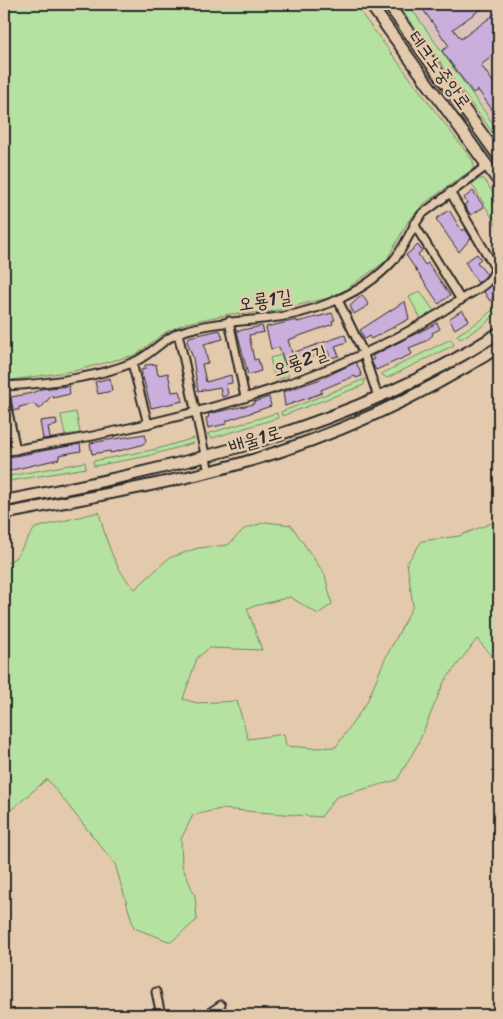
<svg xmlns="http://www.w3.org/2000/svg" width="503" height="1019" font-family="Sriracha,'Poor Story',sans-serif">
	<rect width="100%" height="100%" fill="#e4caac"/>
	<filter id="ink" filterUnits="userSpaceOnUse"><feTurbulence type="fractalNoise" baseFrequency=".02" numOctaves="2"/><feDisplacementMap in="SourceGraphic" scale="10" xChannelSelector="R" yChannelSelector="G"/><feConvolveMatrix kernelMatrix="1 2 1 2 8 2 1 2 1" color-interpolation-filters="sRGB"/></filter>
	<g filter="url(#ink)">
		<path fill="#dcc2ba" d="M408 4H499V132L442 51Z"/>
		<g fill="#b5e2a0" stroke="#708666">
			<path d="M4 4H354L473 161 474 168 425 203 409 220 386 261 345 290 328 298 269 312 230 314 186 323 166 332 135 355 74 371 11 380 4 378Z"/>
			<path d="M397 4H408L499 132V141Z"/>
			<path d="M479 179H484L499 202V229L472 184Z"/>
			<path d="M420 291 434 311 421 319 409 297Z"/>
			<path d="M499 304V310L484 325 460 339 457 335 481 320Z"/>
			<path d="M451 339 454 345 387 378 381 374Z"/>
			<path d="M281 355 289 376 275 380 270 358Z"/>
			<path d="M365 379 364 385 282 416 281 412Z"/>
			<path d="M76 412 80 433 65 435 61 415Z"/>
			<path d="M277 413 278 418 212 438 207 434Z"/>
			<path d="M194 438 193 443 148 456 94 466 93 461 157 449Z"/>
			<path d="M85 462 86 468 4 482V477Z"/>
			<path d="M99 512C106 540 114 569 135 589L169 558 198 548 228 545 244 529 266 522 291 525 325 575 332 604 318 614 290 597 247 608 262 650 209 648 197 658 183 699 197 703 237 701 248 739 284 734 286 746 313 748 336 747 367 702 384 661 413 606 407 563 422 541 459 536 499 520V660L493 657 477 639 444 682 418 744 397 780 336 797 321 817 221 809 193 815 181 839 182 866 195 896 197 920 171 942 134 928 115 864 47 779 4 816V565L16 557 35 528Z"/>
		</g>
		<g fill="#caaedb" stroke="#2b2b2b">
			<path d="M419 4H488L453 29 461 39 499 11V51L481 65 495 85 499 81V119L478 90 473 93 442 51 449 46Z"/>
			<path d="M473 191 484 207 471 215 464 205 467 203 464 198Z"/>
			<path d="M449 210 462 231 465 229 471 238 459 252 436 219Z"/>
			<path d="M418 245 422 251 418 254 425 265 428 263 450 295 439 304 406 255Z"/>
			<path d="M477 254 481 259 477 262 487 275 478 283 465 262Z"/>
			<path d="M499 280V293L490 301 484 292Z"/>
			<path d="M362 295 369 305 354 314 350 306Z"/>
			<path d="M405 301 409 319 371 339 369 336 364 339 360 330Z"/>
			<path d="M462 310 469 320 455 329 449 319Z"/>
			<path d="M332 313 335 320 332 321 333 324 288 340 292 353 345 335 347 342 335 346 339 356 330 358 328 351 305 360V362L286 366 279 347 271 349 266 327 297 320V322Z"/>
			<path d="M437 323 440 329 432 333 433 335 426 341 409 348 412 354 376 370 371 361 374 359 372 356Z"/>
			<path d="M262 326 264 332 249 335 254 360 258 359 261 371 248 375 237 331Z"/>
			<path d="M220 330 223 339 204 344 208 363 202 364 206 382 231 375 232 383 226 384 228 395 222 397 220 387 198 391 193 358 187 341 189 337Z"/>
			<path d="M356 362 362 376 356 378 355 376 340 382 321 390 322 393 285 406 283 392 321 379Z"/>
			<path d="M156 364 158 375 168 373 172 392 180 391 183 401 151 408 141 370 145 369V365Z"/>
			<path d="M110 378 112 391 98 394 95 382Z"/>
			<path d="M69 386 70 394 53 398 52 395 40 409 33 404 19 407V410H13L11 397 32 393 41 389Z"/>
			<path d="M269 397 271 406 226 421V424L208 428 206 418 209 417 208 414 254 404V402Z"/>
			<path d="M56 419 57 425 48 427 50 438 43 439 40 421Z"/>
			<path d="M145 434 146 442 141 445 115 452 110 453V451L92 454 90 443Z"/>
			<path d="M80 444 81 451 59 455V459L4 472V458Z"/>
		</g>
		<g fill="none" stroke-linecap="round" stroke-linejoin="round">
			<g stroke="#2b2b2b" stroke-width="11">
				<g id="minor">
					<path d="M414 224 461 300"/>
					<path d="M338 300 363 352 378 397"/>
					<path d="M229 321 245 397"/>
					<path d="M178 333 209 472"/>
					<path d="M132 363 148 424"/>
					<path d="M4 386C44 384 96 378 134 362 151 355 163 338 181 332 208 323 235 322 263 319 308 315 361 296 392 262 405 248 410 229 422 214L488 165"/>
					<path d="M4 393 16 450"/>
					<path d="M4 452C35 445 66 442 97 435 221 409 354 372 460 300 473 291 492 285 495 268L450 192"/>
					<path d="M156 992 161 1015"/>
					<path d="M206 1015 221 1005"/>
				</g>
			</g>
			<g stroke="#2b2b2b" stroke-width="14">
				<g id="secondary">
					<path d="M370 4 499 182"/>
					<path d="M388 4 499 157"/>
					<path d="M4 501C176 468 350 429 499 333"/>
					<path d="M4 514C72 500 141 489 208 472 311 447 410 403 499 347"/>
				</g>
			</g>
			<use href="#minor" stroke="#e4caac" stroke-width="7"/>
			<use href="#secondary" stroke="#e4caac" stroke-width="10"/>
		</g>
	</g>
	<g text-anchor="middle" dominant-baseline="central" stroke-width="5" stroke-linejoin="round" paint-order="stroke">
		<g font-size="19" fill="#2b2b2b" stroke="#e4caac">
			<text transform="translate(440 70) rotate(54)">테크노중앙로</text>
			<text transform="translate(265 300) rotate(-9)">오룡1길</text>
			<text transform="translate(300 361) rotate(-20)">오룡2길</text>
			<text transform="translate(255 439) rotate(-17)">배울1로</text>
		</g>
	</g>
	<rect width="503" height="1019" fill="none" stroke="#e4caac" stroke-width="20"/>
	<rect x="10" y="10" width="483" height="999" fill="none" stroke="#2b2b2b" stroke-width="2" filter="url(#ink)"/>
</svg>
